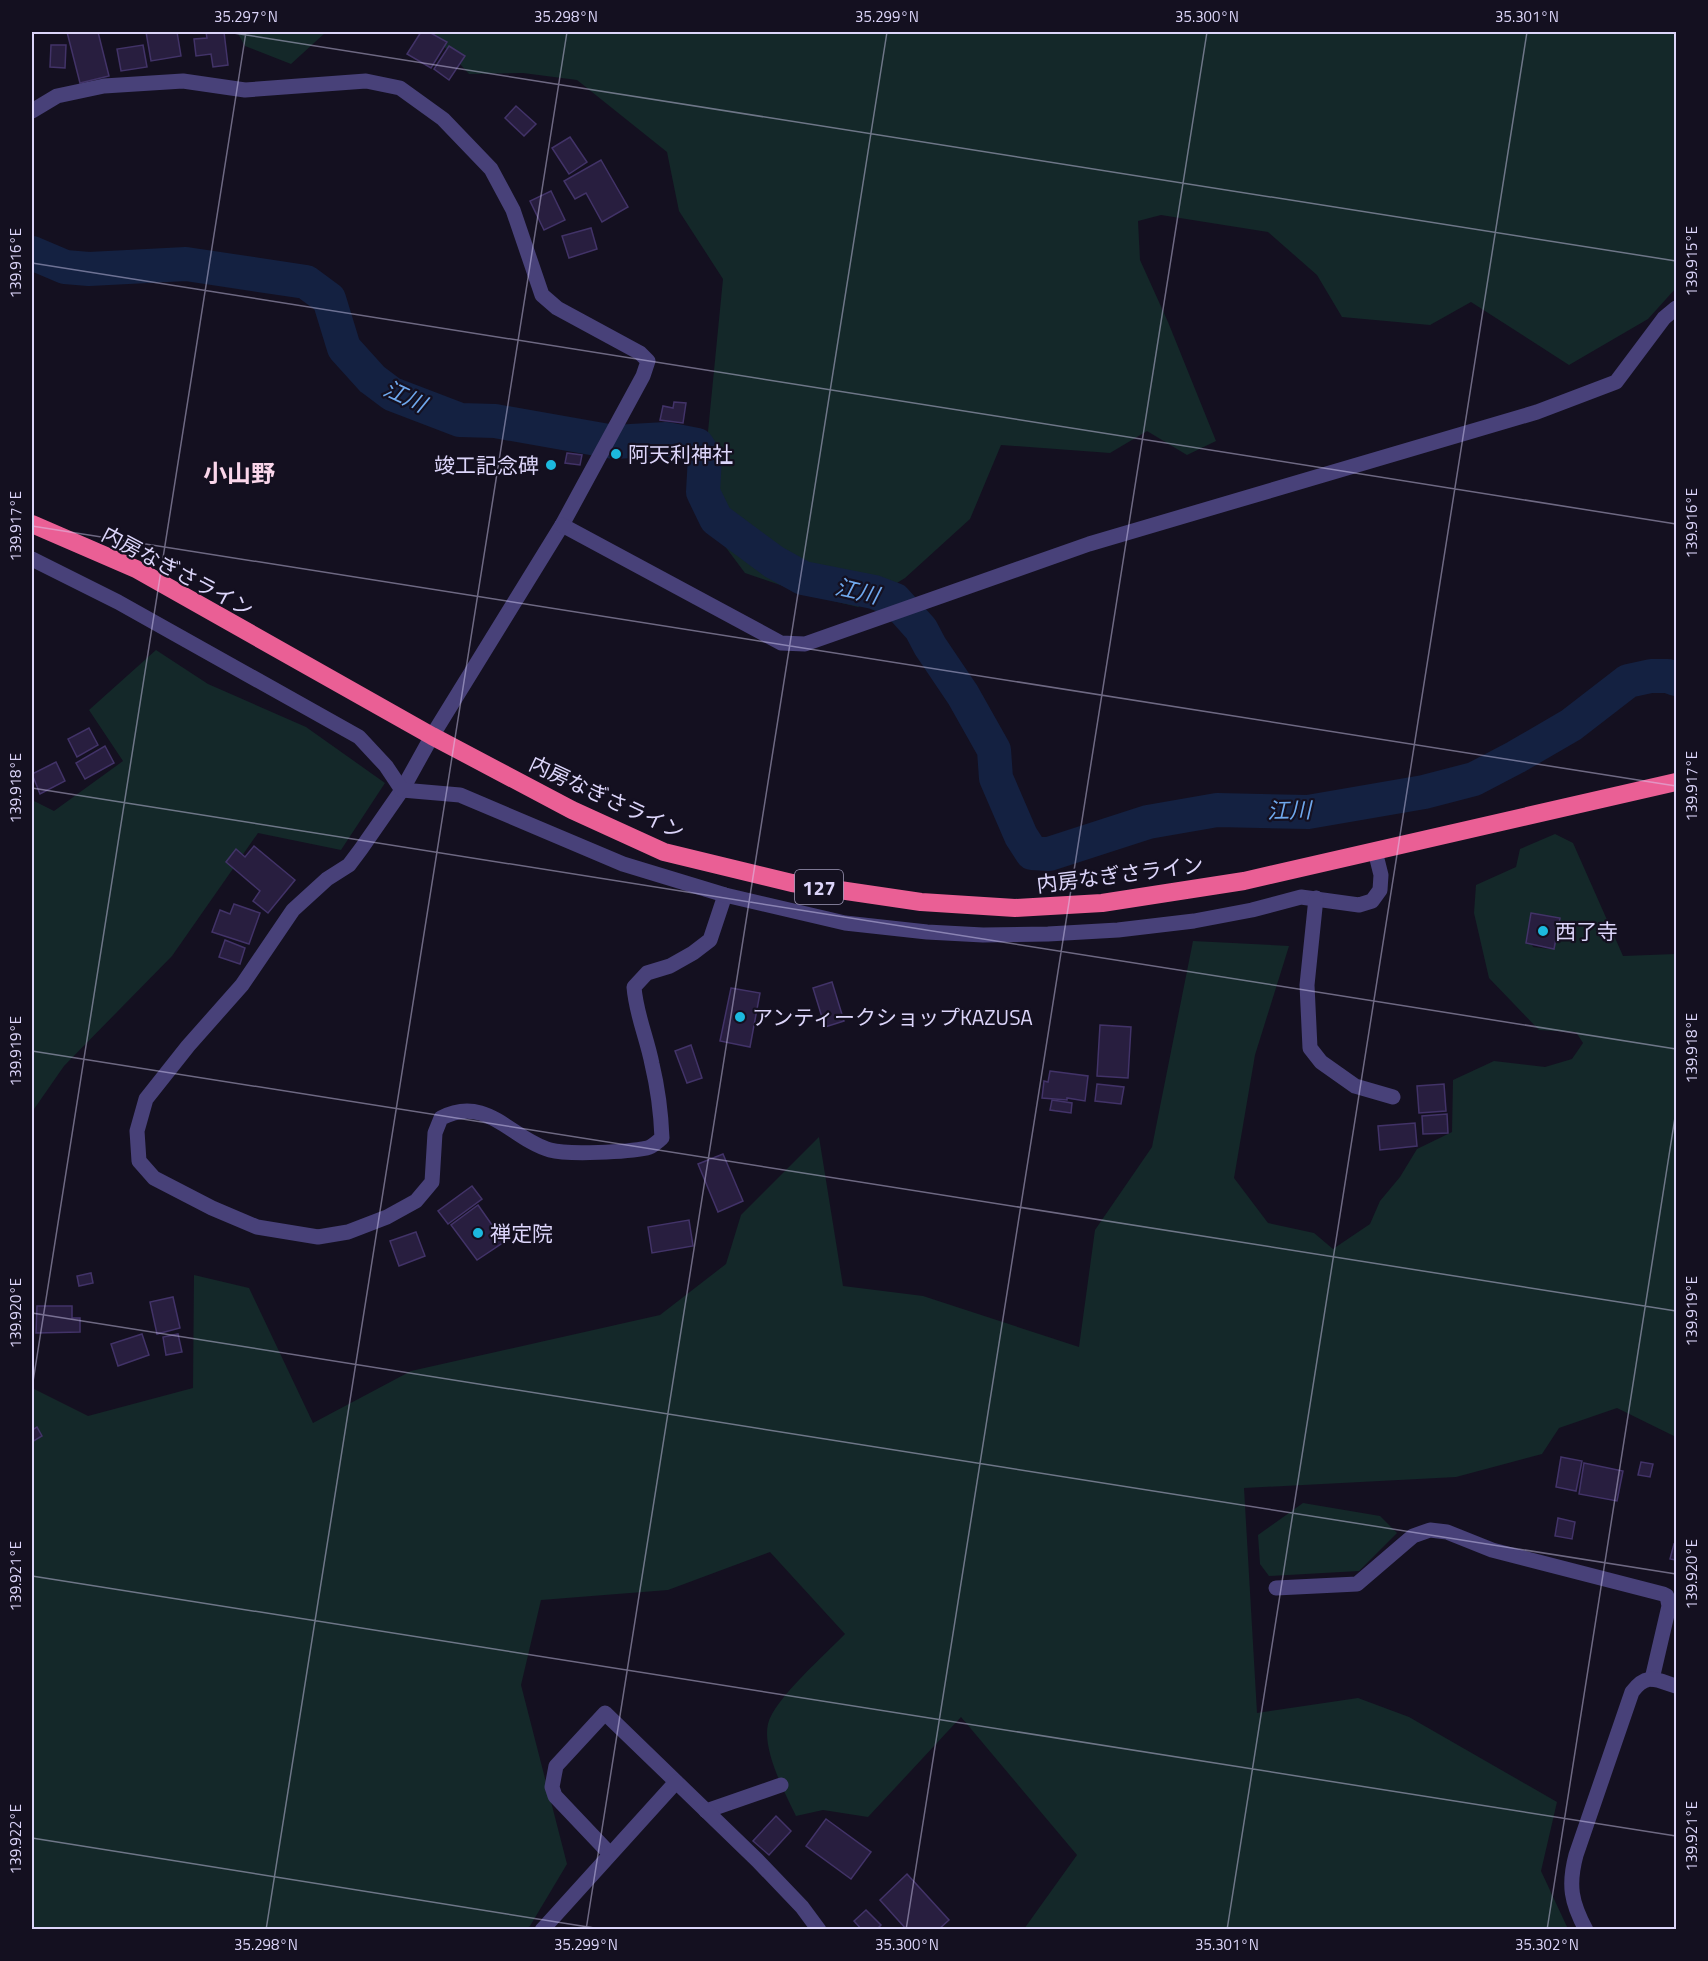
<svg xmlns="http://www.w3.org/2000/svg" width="1708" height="1961" font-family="'Titillium Web','Noto Sans JP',sans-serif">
	<rect width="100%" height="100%" fill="#141020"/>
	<g fill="#142829" fill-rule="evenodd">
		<path d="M237 32H326L291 64 245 46Z"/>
		<path d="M431 32H1676V288L1648 319 1569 365 1471 302 1430 325 1342 317 1317 275 1268 232 1161 215 1138 221 1140 260 1168 322 1216 441 1187 455 1147 431 1110 453 1001 445 970 519 905 578 858 607 809 595 745 573 700 513 723 279 679 211 667 152 577 80 523 73 469 74Z"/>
		<path d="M156 650 208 684 306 727 385 783 341 850 258 833 172 956 64 1066 32 1112V800L54 811 123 761 89 710Z"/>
		<path d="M1555 834 1573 843 1623 956 1676 954V1437L1617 1408 1559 1428 1542 1454 1456 1477 1244 1488 1257 1713 1358 1698 1409 1717 1557 1802 1541 1871 1568 1929H1024L1077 1855 961 1717 868 1817 823 1810 796 1816C785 1793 762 1750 768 1724 774 1699 826 1654 845 1634L770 1552 668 1590 541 1600 521 1685 567 1864 530 1926 525 1929H32V1388L88 1416 193 1388 194 1275 249 1288 313 1423 411 1371 660 1315 726 1264 741 1215 819 1137 843 1286 923 1296 1079 1347 1095 1230 1152 1147 1193 941 1289 946 1255 1055 1234 1178 1268 1223 1314 1233 1333 1249 1370 1224 1380 1201 1400 1177 1417 1149 1452 1132 1453 1080 1494 1061 1545 1067 1572 1059 1583 1043 1576 1032 1539 1030 1489 978 1474 913 1476 885 1516 867 1520 849ZM1530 939 1553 944 1550 949 1533 947Z"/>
		<path d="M1303 1503 1380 1516 1397 1533 1359 1571 1269 1576 1260 1564 1258 1535Z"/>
	</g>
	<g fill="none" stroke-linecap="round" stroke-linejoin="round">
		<path stroke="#142141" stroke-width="34" d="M32 253 65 267 89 269 186 264 306 282 329 299 344 348 372 379 392 394 460 420 495 421 614 442 666 439 697 445 705 457 703 492 716 519 774 562 803 578 874 592 895 600 921 629 930 646 963 695 994 750 996 778 1021 836 1032 853 1049 854 1148 822 1217 810 1308 812 1424 792 1474 779 1516 757 1571 725 1628 681 1651 676H1668L1676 679"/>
	</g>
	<g fill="#281e3f" stroke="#423368" stroke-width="1.5">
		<path d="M67 32H98L109 76 80 83Z"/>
		<path d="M146 32H177L181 56 151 61Z"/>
		<path d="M206 32H224L228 65 213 67 211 54 196 56 194 39 207 38Z"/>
		<path d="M421 32H429L447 42 431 68 407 54Z"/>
		<path d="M51 45H66L65 68 50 67Z"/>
		<path d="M143 45 147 67 121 71 117 49Z"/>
		<path d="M449 46 465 56 449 80 434 69Z"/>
		<path d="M516 106 536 124 524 136 505 118Z"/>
		<path d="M570 137 587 162 569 174 552 148Z"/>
		<path d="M601 160 628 207 602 222 586 193 575 199 564 181Z"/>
		<path d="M551 191 565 220 544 230 530 201Z"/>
		<path d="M591 228 597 249 569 258 562 236Z"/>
		<path d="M674 402 686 403 683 423 660 420 663 406 673 408Z"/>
		<path d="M567 453 582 455 580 465 565 463Z"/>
		<path d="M89 728 98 745 77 757 68 739Z"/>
		<path d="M105 746 114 763 85 779 76 763Z"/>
		<path d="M56 762 65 781 40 794 32 774Z"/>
		<path d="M254 846 295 880 268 913 253 901 260 891 226 862 236 849 245 857Z"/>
		<path d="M234 904 260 913 249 944 212 932 220 910 230 914Z"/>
		<path d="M1531 913 1560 918 1554 949 1526 943Z"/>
		<path d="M225 940 245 948 240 964 219 957Z"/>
		<path d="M832 982 844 1021 825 1027 813 988Z"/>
		<path d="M731 988 760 993 750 1047 720 1041Z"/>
		<path d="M1100 1025 1131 1027 1128 1078 1097 1076Z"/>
		<path d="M691 1045 702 1078 687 1083 675 1051Z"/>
		<path d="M1050 1071 1088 1076 1085 1101 1067 1098V1100L1042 1098 1044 1081 1048 1082Z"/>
		<path d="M1097 1084 1124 1087 1121 1104 1095 1101Z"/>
		<path d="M1444 1084 1446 1111 1419 1113 1417 1086Z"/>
		<path d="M1052 1100 1072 1103 1071 1113 1050 1110Z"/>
		<path d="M1447 1114 1448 1133 1423 1134 1422 1116Z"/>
		<path d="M1415 1123 1417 1146 1380 1150 1378 1126Z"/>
		<path d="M723 1154 743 1201 718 1212 698 1164Z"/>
		<path d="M472 1186 482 1199 448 1224 438 1211Z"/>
		<path d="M478 1205 504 1242 477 1260 451 1225Z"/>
		<path d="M689 1220 693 1246 652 1253 648 1227Z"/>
		<path d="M416 1232 425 1256 399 1266 390 1241Z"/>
		<path d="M91 1273 93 1283 79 1286 77 1276Z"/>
		<path d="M173 1297 180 1328 157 1334 150 1302Z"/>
		<path d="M37 1306H72V1318H80V1332L36 1333Z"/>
		<path d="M142 1334 149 1355 118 1366 111 1344Z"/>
		<path d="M178 1334 182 1352 166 1355 163 1337Z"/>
		<path d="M37 1427 42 1436 32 1442V1430Z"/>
		<path d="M1561 1457 1582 1461 1576 1491 1556 1487Z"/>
		<path d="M1641 1462 1653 1464 1650 1477 1638 1475Z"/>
		<path d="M1584 1463 1623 1471 1617 1501 1579 1494Z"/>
		<path d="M1558 1518 1575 1522 1572 1539 1555 1536Z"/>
		<path d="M1674 1544 1676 1545V1560L1670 1559Z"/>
		<path d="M776 1816 791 1831 769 1855 753 1841Z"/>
		<path d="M826 1819 871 1852 851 1879 806 1846Z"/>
		<path d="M907 1874 949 1920 938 1930H907L880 1900Z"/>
		<path d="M866 1910 881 1925 876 1930H862L854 1921Z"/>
	</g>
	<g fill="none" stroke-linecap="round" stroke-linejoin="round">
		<g stroke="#484179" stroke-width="15">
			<path d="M32 111 57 96 104 86 183 81 245 90 366 81 400 88 443 119 491 169 513 210 542 295 557 308 640 353 648 361 643 376 562 525 432 736 402 790 361 849 349 865 327 879 293 910 242 985 188 1046 146 1099 137 1131 139 1161 154 1178 212 1208 257 1227 318 1237 348 1232 387 1217 416 1201 432 1182 435 1133 441 1118C487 1094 511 1139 550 1150 568 1155 628 1152 647 1148 652 1147 657 1142 662 1138 661 1113 658 1089 652 1064 647 1038 636 1014 634 987L647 973 670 966 693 953 710 940 725 895"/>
			<path d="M562 525 781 643 805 644 1089 544 1537 412 1616 382 1664 318 1676 308"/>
			<path d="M32 559 118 602 359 737 386 766 402 790 460 795 623 864 725 895 845 923 927 932 983 935 1048 934 1118 930 1194 921 1252 910 1301 897 1359 905 1372 901 1380 890 1381 875 1375 851"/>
			<path d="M1316 898 1307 985 1310 1048 1321 1062 1355 1086 1393 1097"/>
			<path d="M1276 1588 1357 1584 1413 1536 1430 1530 1447 1532 1492 1550 1663 1594 1667 1596 1669 1606 1652 1679"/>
			<path d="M706 1811 781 1785"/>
			<path d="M610 1854 555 1796 552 1787 556 1766 605 1713 757 1860 802 1907 819 1930"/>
			<path d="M542 1930 676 1782"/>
			<path d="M1586 1930C1571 1902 1568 1885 1576 1855L1632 1692C1647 1672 1656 1680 1676 1686"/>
		</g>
		<path stroke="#ea5f95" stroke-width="18" d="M32 524 136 569 432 736 572 810 664 852 792 883 921 902 1015 908 1102 903 1244 881 1676 782"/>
	</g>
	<path fill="none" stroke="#dcd5fa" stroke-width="1.5" stroke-opacity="0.45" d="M227 32 1676 261M32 263 1676 524M32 526 1676 786M32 788 1676 1049M32 1051 1676 1311M32 1313 1676 1574M32 1388 246 32M32 1576 1676 1836M32 1838 607 1930M266 1930 567 32M586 1930 887 32M906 1930 1207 32M1227 1930 1527 32M1547 1930 1676 1111"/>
	<g fill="#1cb9de" stroke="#141020" stroke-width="2">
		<circle cx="616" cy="454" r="6"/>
		<circle cx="551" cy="465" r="6"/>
		<circle cx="1543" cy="931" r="6"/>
		<circle cx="740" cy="1017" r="6"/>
		<circle cx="478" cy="1233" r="6"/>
	</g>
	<g text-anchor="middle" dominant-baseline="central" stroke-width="4.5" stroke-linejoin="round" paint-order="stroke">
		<rect fill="#141020" stroke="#a09ab9" stroke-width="1.5" x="795" y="870" width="48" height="34" rx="4.5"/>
		<g font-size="20" font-weight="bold" fill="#dcd5fa">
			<text x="819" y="887">127</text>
		</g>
		<g font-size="21" fill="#dcd5fa" stroke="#141020" text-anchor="start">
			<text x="628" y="454">阿天利神社</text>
			<text x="539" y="465" text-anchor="end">竣工記念碑</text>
			<text x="1555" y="931">西了寺</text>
			<text x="752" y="1017">アンティークショップKAZUSA</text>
			<text x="490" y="1233">禅定院</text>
		</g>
		<g font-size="21" fill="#dcd5fa" stroke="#141020">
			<text transform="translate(178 571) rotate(28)">内房なぎさライン</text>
			<text transform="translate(607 797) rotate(25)">内房なぎさライン</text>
			<text transform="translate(1120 874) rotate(-7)">内房なぎさライン</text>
		</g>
		<g font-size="22" font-style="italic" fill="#6fa8ed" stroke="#141020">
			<text transform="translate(405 396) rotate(25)">江川</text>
			<text transform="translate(857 591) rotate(13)">江川</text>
			<text transform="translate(1289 810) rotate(-1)">江川</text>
		</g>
		<g font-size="24" font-weight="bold" fill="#fad6ea" stroke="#141020">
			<text x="239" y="473">小山野</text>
		</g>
	</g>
	<rect width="1708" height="1961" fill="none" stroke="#141020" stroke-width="66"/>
	<rect x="33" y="33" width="1642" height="1895" fill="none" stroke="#dcd5fa" stroke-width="2"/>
	<g font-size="15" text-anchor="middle" fill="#dcd5fa">
		<text x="246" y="22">35.297°N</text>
		<text x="566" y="22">35.298°N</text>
		<text x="887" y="22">35.299°N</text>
		<text x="1207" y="22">35.300°N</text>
		<text x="1527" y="22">35.301°N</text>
		<text transform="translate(1692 261) rotate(-90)" y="5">139.915°E</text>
		<text transform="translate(16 263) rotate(-90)" y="5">139.916°E</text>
		<text transform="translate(1692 523) rotate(-90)" y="5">139.916°E</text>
		<text transform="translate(16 526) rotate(-90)" y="5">139.917°E</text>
		<text transform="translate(1692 786) rotate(-90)" y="5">139.917°E</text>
		<text transform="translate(16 788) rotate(-90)" y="5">139.918°E</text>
		<text transform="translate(1692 1048) rotate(-90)" y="5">139.918°E</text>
		<text transform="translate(16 1051) rotate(-90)" y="5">139.919°E</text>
		<text transform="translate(1692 1311) rotate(-90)" y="5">139.919°E</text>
		<text transform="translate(16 1313) rotate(-90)" y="5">139.920°E</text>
		<text transform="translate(1692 1574) rotate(-90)" y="5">139.920°E</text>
		<text transform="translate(16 1576) rotate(-90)" y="5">139.921°E</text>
		<text transform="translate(1692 1836) rotate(-90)" y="5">139.921°E</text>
		<text transform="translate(16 1839) rotate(-90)" y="5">139.922°E</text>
		<text x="266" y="1950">35.298°N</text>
		<text x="586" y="1950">35.299°N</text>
		<text x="907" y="1950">35.300°N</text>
		<text x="1227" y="1950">35.301°N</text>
		<text x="1547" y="1950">35.302°N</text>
	</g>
</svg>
